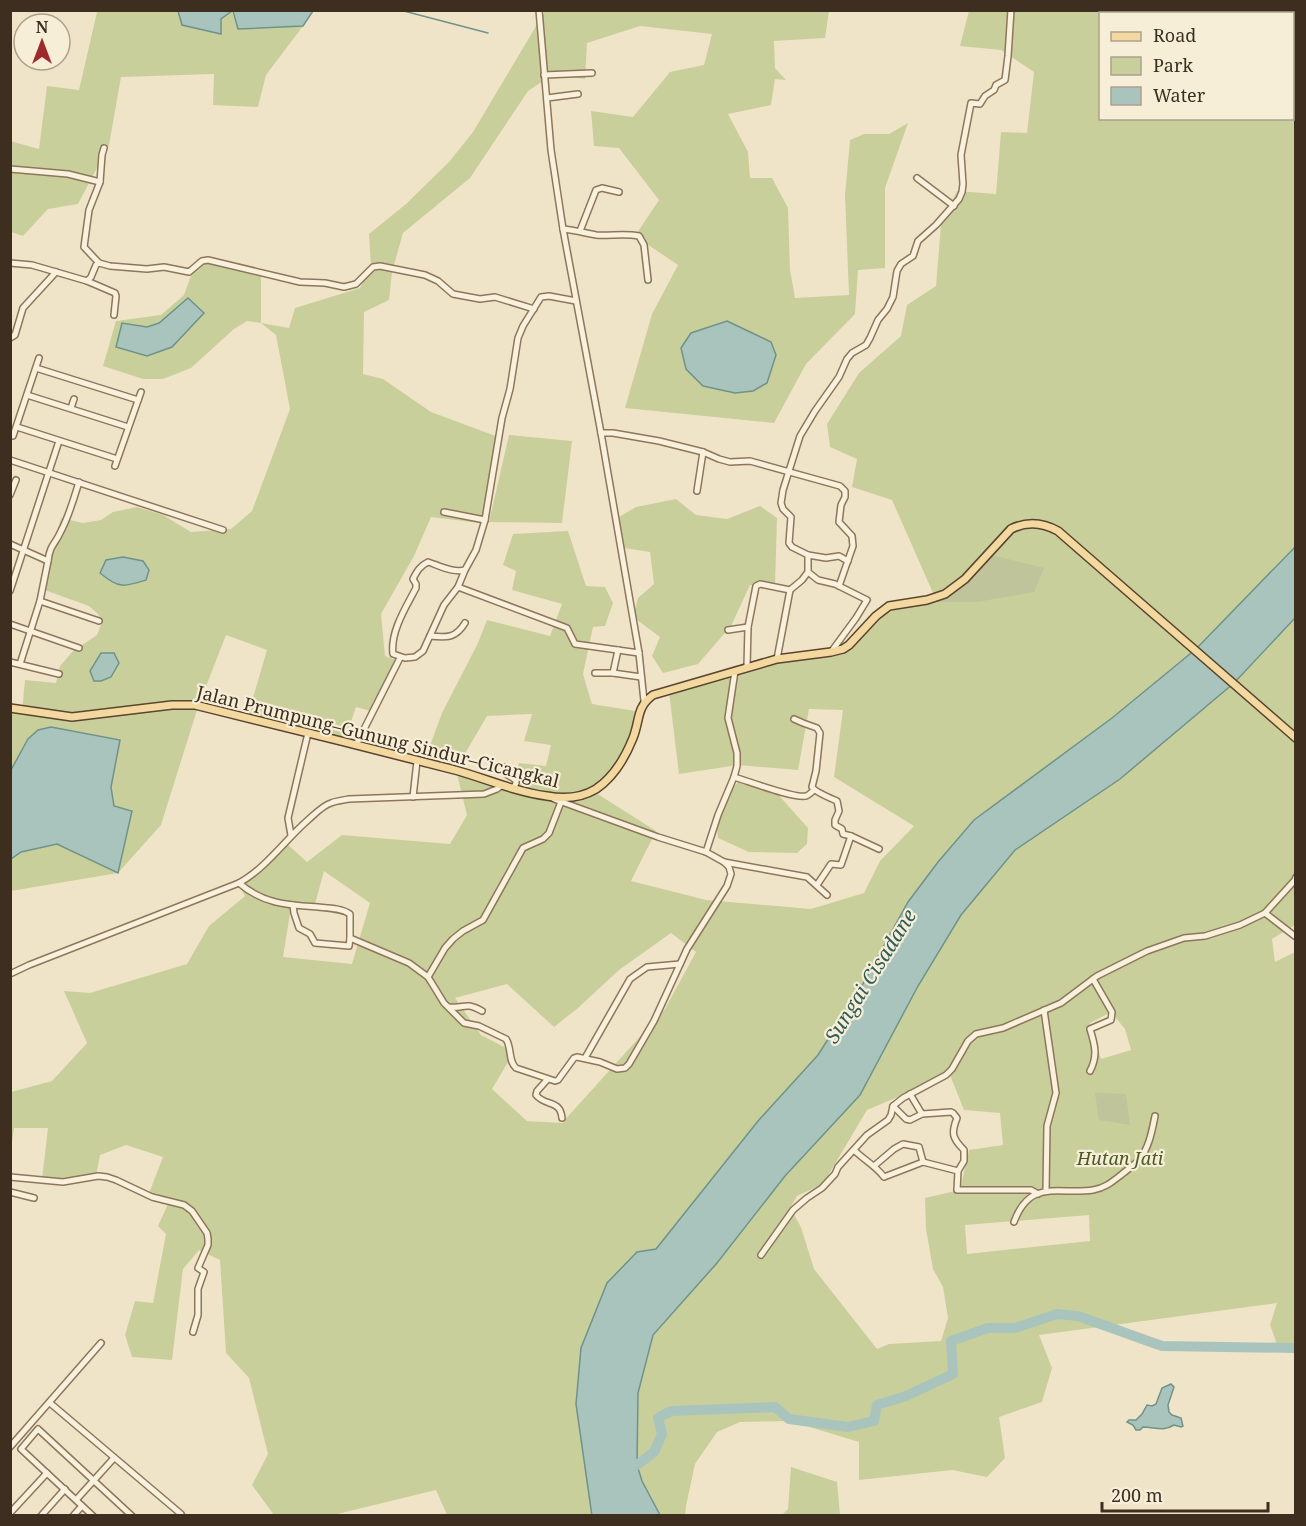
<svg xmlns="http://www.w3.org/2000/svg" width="1306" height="1526" font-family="'Noto Serif',serif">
	<rect width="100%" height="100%" fill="#f0e4c8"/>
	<g fill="#c9cf9b" fill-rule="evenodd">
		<path d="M92 11H178L182 25 221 33V19L232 11 238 29 303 26 266 75 258 107 213 105 214 74 121 77 109 145 78 204 48 209 23 236 11 232 10 184 12 174 11 173 10 141 39 149 47 86 79 90 97 12Z"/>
		<path d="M545 11H829L825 38 774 41 775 68 786 80 775 79 771 105 728 114 748 152 750 178H772L788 208 790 270 795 298 849 295 845 195 850 140 864 134H889L908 123 885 188V268L858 270 855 314 806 364 774 423 625 408 652 314 678 265 635 236 659 200 619 148 594 146 591 111 633 117 670 72 704 65 712 34 640 26 587 43 585 79 552 75 528 91 470 178 403 233 392 272 389 300 364 312 363 374 383 379 431 412 501 438 480 523 431 517 414 556 381 614 385 656 398 661 374 712 356 707 344 742 247 718 267 650 226 635 198 707 161 825 118 873 11 891V859L21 852 57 844 118 873 132 810 114 806 111 787 120 740 51 727 38 730 28 739 11 770V710L22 712 25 680 56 683 60 666 73 651 97 635 102 622 98 614 89 606 42 589 61 518 83 523 101 520 113 512 137 507 163 515 191 532 231 529 252 511 290 409 276 335 261 323 247 321 234 329 191 368 163 379H143L103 366 116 321 161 315 184 295 197 259 261 273V323L289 328 295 308 360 288 371 266 369 234 406 204 449 162 473 132Z"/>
		<path d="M969 11H1295V547L1196 649 1112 718 974 820 938 862 818 1055 758 1121 656 1249 637 1252 576 1404 592 1515H447L436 1490 333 1515H274L252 1485 268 1454 249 1378 226 1353 220 1260 199 1250 183 1269 172 1360 132 1357 125 1335 135 1301 153 1303 166 1234 158 1226 168 1204 148 1196 163 1157 126 1145 100 1155 96 1176 42 1179 48 1128H14L11 1149V1092L52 1081 87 1043 64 991 90 993 187 964 209 926 245 896 237 882 286 843 307 862 342 835 450 844 467 815 456 770 424 762 442 713 478 643 487 620 550 636 562 604 512 590 516 571 503 565 513 534 568 531 586 586 605 587 613 603 605 626 593 627 583 674 592 704 641 712 626 761 611 782 596 793 656 831 631 881 706 900 811 909 864 893 880 861 914 826 834 777 843 710 809 709 798 770 738 765 679 774 669 692 767 663 841 651 872 617 892 608 937 602 892 500 852 487 857 459 830 447 827 424 859 373 901 336 907 305 936 286 941 225 957 191 996 194 1001 132 1027 133 1034 72 1001 50 960 46ZM1100 14H1292V118H1100ZM532 714 524 741 551 745 546 766 519 763 509 790 456 769 487 716ZM324 871 370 903 352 964 283 957 292 901 315 904ZM671 933 696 952 665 1009 562 1123 527 1121 492 1089 514 1052 481 1035 455 998 507 984 554 1027 578 1008 619 970Z"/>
		<path d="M509 435 572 441 562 523 489 522Z"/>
		<path d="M676 499 696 515 727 519 760 506 777 518 775 586 750 585 731 626 698 664 663 673 652 656 660 637 633 617 638 598 654 584 650 552 624 548 614 520 636 507Z"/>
		<path d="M1295 618V925L1272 939 1275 962 1295 952V1351L1279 1350 1270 1325 1277 1303 1039 1335 1052 1368 1042 1402 999 1417 1005 1458 987 1477 952 1470 859 1480V1442L790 1421 740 1422 717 1432 695 1464 686 1506 685 1515 660 1516 642 1481 637 1465 638 1393 653 1335 717 1263 785 1176 918 986 961 915 1015 850 1120 779 1234 683ZM1111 1012 1125 1029 1131 1050 1101 1059 1090 1023ZM950 1075 964 1110 1000 1113 1003 1145 969 1150 960 1190 925 1198 926 1229 933 1269 943 1287 948 1318 941 1341 889 1344 877 1349 814 1269 801 1227 790 1208 797 1196 823 1184 867 1110ZM1089 1215 1090 1241 967 1254 965 1225Z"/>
		<path d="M753 780 775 791 808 828 807 844 797 853 749 852 718 838 715 812 737 783Z"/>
		<path d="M791 1467 837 1482 840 1515H782L788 1509Z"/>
	</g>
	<g fill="#bfc49a">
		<path d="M987 554 1044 568 1034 592 977 602H937L961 583Z"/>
		<path d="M1095 1093 1126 1094 1130 1125 1099 1120Z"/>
	</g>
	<g fill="#a9c4bc" stroke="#6f938a" stroke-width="1.5">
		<path d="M178 11V10L232 11 221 19V34L182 25Z"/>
		<path d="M233 11H313L303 26 238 29Z"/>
		<path d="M188 298 204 313 172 347 147 356 116 347 122 323 147 327 159 323Z"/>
		<path d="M727 321 771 342 776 355 767 383 753 391 735 393 703 386 686 369 681 348 691 333Z"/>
		<path d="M1295 547V618L1234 683 1120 779 1015 850 961 915 918 986 860 1095 785 1176 717 1263 653 1335 638 1393 637 1465 642 1481 660 1515 592 1516 576 1404 581 1348 607 1283 637 1252 656 1249 758 1121 818 1055 860 989 908 902 938 862 974 820 1112 718 1196 649Z"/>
		<path d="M123 557 143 561 149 570 146 580C124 587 119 589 100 573L106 560Z"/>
		<path d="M101 653H114L119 663 111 677 101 681H94L90 671Z"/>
		<path d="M51 727 120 740 111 787 114 806 132 811 118 873 57 844 21 852 11 859V770L28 739 38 730Z"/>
		<path d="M1171 1384 1174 1387 1168 1405 1169 1412 1172 1415 1181 1418 1183 1426 1181 1427 1174 1425C1163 1432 1155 1427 1143 1427L1140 1430H1136L1133 1425 1127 1422 1129 1420H1136L1142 1414 1147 1405 1152 1406 1156 1404 1162 1388Z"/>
	</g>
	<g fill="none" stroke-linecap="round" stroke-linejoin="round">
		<path stroke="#6f938a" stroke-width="1.5" d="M400 10 488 33"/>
		<path stroke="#a9c4bc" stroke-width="10" d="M637 1465 654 1452 662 1434 658 1418 671 1411 775 1407 789 1419 848 1427 874 1421 877 1405 906 1396 953 1374 951 1341 988 1328H1015L1057 1314 1078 1316 1162 1346 1296 1348"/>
		<g stroke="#8d765c" stroke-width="8">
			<g id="minor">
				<path d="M539 10 551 150 563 229 601 433 639 653 644 701"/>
				<path d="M544 75 592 73"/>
				<path d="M547 98 578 94"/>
				<path d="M10 169 68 174 100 182"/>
				<path d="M917 178 954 206"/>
				<path d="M563 229C574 230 585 233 596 235 610 236 625 233 639 236L644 245 648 280"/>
				<path d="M580 231 596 190 602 188 619 192"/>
				<path d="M10 263 32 265 87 281 91 277 96 265 99 263 110 266 147 269 164 267 189 272 202 261 208 260 300 282 325 283 344 287 356 284 373 267 380 266 425 275 438 281 453 294 480 299 495 297 534 309"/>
				<path d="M99 263 84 247 89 210 100 182 102 155 104 148"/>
				<path d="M87 281 115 293 116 296 114 315"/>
				<path d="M10 338 15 335 23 308 56 272"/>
				<path d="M36 368 138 400"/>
				<path d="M27 395 128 427"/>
				<path d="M71 408 74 399"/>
				<path d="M17 427 117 459"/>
				<path d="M601 433H613L659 441 703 452 719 459 730 462 750 461 840 486 845 491V497L841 505 839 522 852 536 853 546 839 586"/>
				<path d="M13 436 39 358"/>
				<path d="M10 460 223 530"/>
				<path d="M115 466 141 392"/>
				<path d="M697 491 703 452"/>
				<path d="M10 495 16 480"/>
				<path d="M444 512 485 520"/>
				<path d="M10 544 48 561 40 601 20 664"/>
				<path d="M808 555 826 558 839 556 848 561"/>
				<path d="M48 561C50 544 55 545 61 531 69 516 74 498 79 482"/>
				<path d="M465 570C453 573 440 566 428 562 420 566 417 571 413 579L416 584V588C406 607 390 632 393 654L405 658 415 657 423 651 444 605 458 587 465 570 476 550 485 520 502 418 510 389 518 338 523 326 541 297 549 296 576 301"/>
				<path d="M808 572 818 580 835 584 867 600 856 618 831 652"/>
				<path d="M458 587 567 628 575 644 639 653"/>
				<path d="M10 591 59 441"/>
				<path d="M40 601 99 621"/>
				<path d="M10 624 79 648"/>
				<path d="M748 627 756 586 760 584 790 590"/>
				<path d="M728 630 748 627 747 667"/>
				<path d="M430 636C447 638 456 638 465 623"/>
				<path d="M777 659 790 590 802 580 808 572V555L792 547 789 543 791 517 783 509 781 503 783 490 800 436 815 411 839 377 847 359 852 353 866 345 870 338 878 320 887 309 893 297 897 271 901 264 913 256 918 241 936 225 959 199 962 192 963 184 961 155 971 103 980 104 985 96 994 90 996 85 1005 80 1008 56 1011 10"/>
				<path d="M10 662 59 674"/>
				<path d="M595 673H613L641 677"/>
				<path d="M613 673 618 650"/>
				<path d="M794 719 803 723 817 728 820 733 816 771 812 787C815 792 830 798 837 801L839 811 835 820V825L842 829 843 834 851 836"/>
				<path d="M356 745 400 658"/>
				<path d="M504 767 506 774 516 780V783L513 789"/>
				<path d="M734 777C748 781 795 799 806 796 809 795 812 792 814 790"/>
				<path d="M413 797 417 761"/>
				<path d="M554 799 658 837 706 852 724 862 807 877 827 895"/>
				<path d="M291 835 288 818 308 733"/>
				<path d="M706 852 718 815 734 777 737 766V753L728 718 735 671"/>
				<path d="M239 883C263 904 288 905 318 907 329 908 341 908 350 914V938L409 963 428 977 444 1003 464 1023 479 1026 506 1039C512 1048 508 1061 516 1068L555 1081 558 1080 574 1058 577 1057 600 1062 617 1069 625 1068 629 1064 654 1021 687 949 727 886 731 874 729 867 724 862"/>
				<path d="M817 885 831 864 841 865 851 836 879 849"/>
				<path d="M293 905 294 913 299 928 310 934 315 943 349 946 350 938"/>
				<path d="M1265 913 1296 937"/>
				<path d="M10 974 29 965 239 883C265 869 285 840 308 820 315 814 322 806 331 803 336 801 343 800 349 799L484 794 497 789 502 785"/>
				<path d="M428 977 445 948 453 939 463 931 483 920 523 848 543 839 549 833 561 802"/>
				<path d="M449 1007C465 1009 464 1001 482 1011"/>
				<path d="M1044 1010 1056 1093 1047 1126 1046 1191"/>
				<path d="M585 1058 630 979 647 967 680 964"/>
				<path d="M1090 1071C1098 1056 1095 1045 1090 1029L1111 1020 1112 1012 1093 979"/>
				<path d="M547 1080 537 1091 536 1095C546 1107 560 1099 562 1118"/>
				<path d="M910 1094 922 1114 951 1112 953 1113 957 1118C951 1133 952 1138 964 1150V1161L958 1171"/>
				<path d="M893 1106 906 1119 910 1120 922 1114"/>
				<path d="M854 1150C864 1160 876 1166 884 1177L923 1162 958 1171 957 1190H1031L1038 1194"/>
				<path d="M874 1166 894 1149 903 1144 919 1147 923 1162"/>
				<path d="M10 1177 63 1182 98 1176 107 1177 116 1180 152 1197 184 1205 192 1211 207 1233 208 1239V1245L198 1268 204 1272 198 1289V1315L193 1332"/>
				<path d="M10 1192 34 1198"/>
				<path d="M1014 1222C1030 1178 1059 1195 1093 1190 1105 1188 1112 1182 1121 1175 1127 1170 1134 1165 1139 1160 1149 1148 1152 1131 1155 1116"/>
				<path d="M761 1255 793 1210 807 1198 822 1188 835 1174 838 1167 867 1135 888 1120 891 1115 893 1106 903 1098 946 1075 952 1069 968 1041 976 1034 1003 1028 1061 1003 1097 976 1147 951 1184 938 1205 936 1240 925 1265 913 1295 880 1296 877"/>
				<path d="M50 1403 181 1514"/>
				<path d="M10 1447 101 1343"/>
				<path d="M76 1500 114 1458"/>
				<path d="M10 1513 47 1473"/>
				<path d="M41 1516 65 1489"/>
				<path d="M73 1516 82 1506"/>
				<path d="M93 1516 21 1449 38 1429 132 1516"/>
			</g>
		</g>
		<g stroke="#5b4430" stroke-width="10">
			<path id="major" d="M10 708 72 717 172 705H195C280 726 366 747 451 769 483 777 514 792 547 796 563 799 581 798 596 789 614 777 625 758 633 738 640 721 636 707 653 695L777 659 831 652 843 649 849 645 876 616 889 606 927 600 945 594 965 579 1011 529C1027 521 1042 522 1058 531L1296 738"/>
		</g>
		<use href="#minor" stroke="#faf1dc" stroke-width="5"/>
		<use href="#major" stroke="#f3d9a0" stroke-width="7"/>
	</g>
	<g text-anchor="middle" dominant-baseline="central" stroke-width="4.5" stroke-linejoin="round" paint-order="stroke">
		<g font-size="18" fill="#3d2e20" stroke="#f7eed8">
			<text transform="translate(378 736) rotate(14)">Jalan Prumpung–Gunung Sindur–Cicangkal</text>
		</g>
		<g font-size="18" font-style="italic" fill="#4d5a26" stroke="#f7eed8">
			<text x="1120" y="1158">Hutan Jati</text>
		</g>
		<g font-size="20" font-style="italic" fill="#2f5d5a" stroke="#f7eed8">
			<text transform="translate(870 976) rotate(-58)">Sungai Cisadane</text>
		</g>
	</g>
	<rect width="1306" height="1526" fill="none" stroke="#3d2e20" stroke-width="24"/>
	<rect x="1099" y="12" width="195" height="108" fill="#f7eed8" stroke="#ada18e" stroke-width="1.5"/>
	<rect x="1111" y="32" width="30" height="9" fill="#f3d9a0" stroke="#ada18e" stroke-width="1.5"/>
	<text x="1153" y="42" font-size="18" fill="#3d2e20">Road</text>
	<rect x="1111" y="57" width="30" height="18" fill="#c9cf9b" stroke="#ada18e" stroke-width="1.5"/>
	<text x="1153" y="72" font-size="18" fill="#3d2e20">Park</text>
	<rect x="1111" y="87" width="30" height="18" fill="#a9c4bc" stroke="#ada18e" stroke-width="1.5"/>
	<text x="1153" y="102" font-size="18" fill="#3d2e20">Water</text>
	<g transform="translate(42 42)"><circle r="28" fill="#f7eed8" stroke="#ada18e" stroke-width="1.5"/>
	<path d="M0-4.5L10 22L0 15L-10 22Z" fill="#9e2a2b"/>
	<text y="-9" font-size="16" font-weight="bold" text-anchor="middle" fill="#3d2e20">N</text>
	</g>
	<path d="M1102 1502v9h166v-9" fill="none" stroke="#3d2e20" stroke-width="3"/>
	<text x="1111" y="1502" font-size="18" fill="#3d2e20" stroke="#f7eed8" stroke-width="4.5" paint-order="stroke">200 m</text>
</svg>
